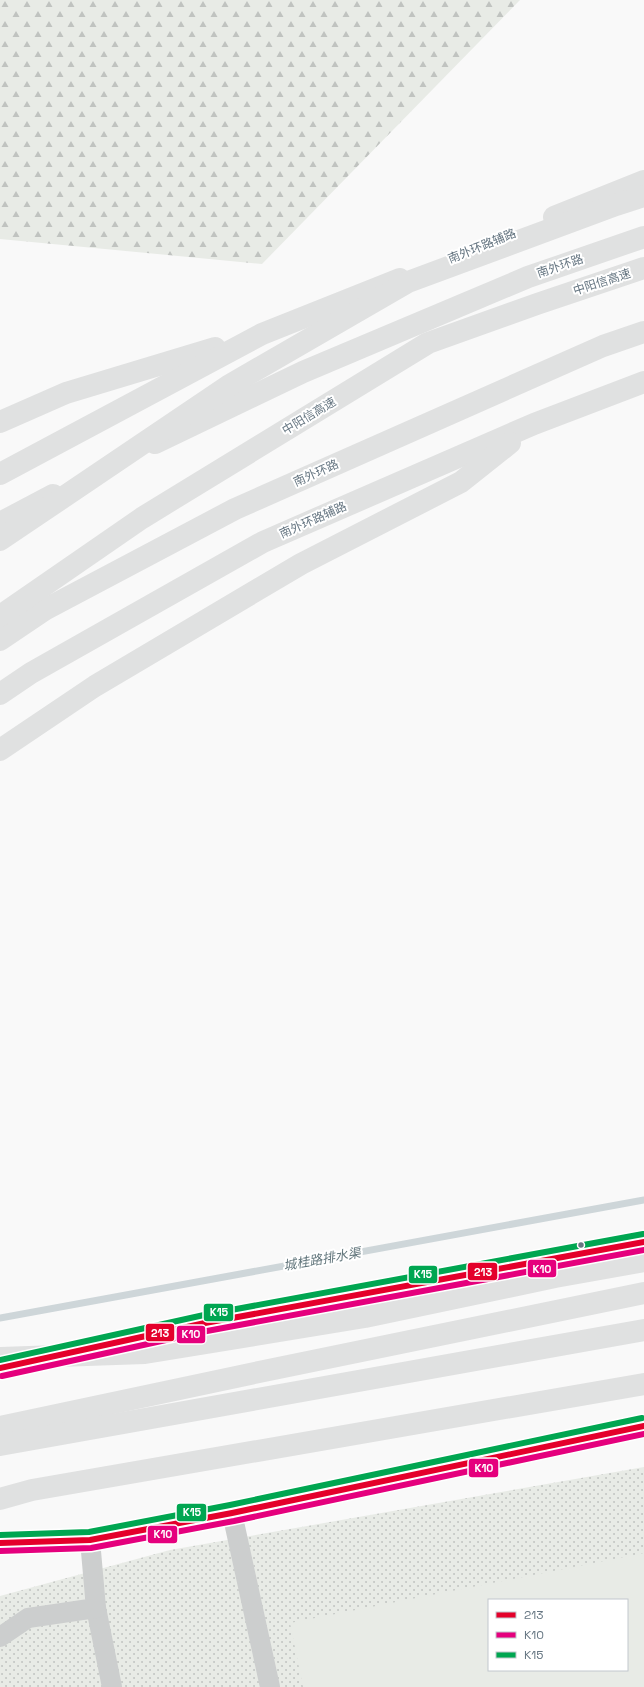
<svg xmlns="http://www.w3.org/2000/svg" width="644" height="1687" viewBox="0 0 644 1687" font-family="'Space Grotesk','Noto Sans SC',sans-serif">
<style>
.green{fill:url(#green-dots);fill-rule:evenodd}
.forest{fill:url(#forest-firs)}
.pitch{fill:#e8ebe6;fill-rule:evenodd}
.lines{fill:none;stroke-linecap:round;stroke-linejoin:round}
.stream{stroke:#ced6d9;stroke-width:7}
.minor{stroke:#cccece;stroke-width:20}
.primary{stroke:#e0e1e1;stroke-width:22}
.trunk{stroke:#e0e1e1;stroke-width:22}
.motorway{stroke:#e0e1e1;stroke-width:22}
.bus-1-casing{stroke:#fff;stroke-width:9}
.bus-2-casing{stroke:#fff;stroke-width:9}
.bus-3-casing{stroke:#fff;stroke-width:9}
.bus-1{stroke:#e4002b;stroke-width:6}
.bus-2{stroke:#e5007d;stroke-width:6}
.bus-3{stroke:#00a651;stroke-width:6}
.bus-dot{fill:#667682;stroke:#fff;stroke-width:1.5}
.labels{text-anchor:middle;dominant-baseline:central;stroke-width:4;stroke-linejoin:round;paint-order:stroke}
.street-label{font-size:12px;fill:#667682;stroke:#fff}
.water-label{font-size:13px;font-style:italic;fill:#61757b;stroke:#fff}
.line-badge{stroke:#fff;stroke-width:1.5}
.badge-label{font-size:11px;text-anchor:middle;font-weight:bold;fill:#fff}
</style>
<defs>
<pattern id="green-dots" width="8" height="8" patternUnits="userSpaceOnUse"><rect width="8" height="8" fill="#e8ebe6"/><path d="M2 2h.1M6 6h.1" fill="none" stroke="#c0c3c0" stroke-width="1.8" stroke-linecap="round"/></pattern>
<pattern id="forest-firs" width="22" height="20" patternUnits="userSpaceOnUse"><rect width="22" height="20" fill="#e8ebe6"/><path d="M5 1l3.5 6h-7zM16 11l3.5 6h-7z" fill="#c0c3c0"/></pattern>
</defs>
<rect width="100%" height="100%" fill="#f9f9f9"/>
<path class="green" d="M 644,1467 L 644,1687 L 0,1687 L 0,1596 L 170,1550 ZM 489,1600 L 627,1600 L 627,1670 L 489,1670 Z"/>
<path class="forest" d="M 0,0 L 520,0 L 262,264 L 0,239 Z"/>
<path class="pitch" d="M 644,1553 L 644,1687 L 303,1687 L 290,1623 ZM 489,1600 L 627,1600 L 627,1670 L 489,1670 Z"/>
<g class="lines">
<path class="stream" d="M 0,1318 L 644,1200"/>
<g class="minor">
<path d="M 232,1513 L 270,1687"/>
<path d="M 96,1608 L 112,1687"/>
<path d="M 0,1637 L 28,1618 L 96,1608 L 90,1540"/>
</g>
<g class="primary">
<path d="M 554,217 L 644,181"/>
<path d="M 0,422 L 66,393 L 215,348"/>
<path d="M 0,474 L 262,334 L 400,279"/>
<path d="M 0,694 L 31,673 L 263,542 L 534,424 L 644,382"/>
<path d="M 0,750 L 95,686 L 301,564 L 461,482 L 510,443"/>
<path d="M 87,1349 L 205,1323 L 644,1242"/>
<path d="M 0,1543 L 90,1540 L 232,1513 L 644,1426"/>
</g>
<g class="trunk">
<path d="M 155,443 L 303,372 L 528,277 L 644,237"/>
<path d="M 0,523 L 53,495"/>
<path d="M 0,640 L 46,609 L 235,509 L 603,346 L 644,332"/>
<path d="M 0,1358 L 145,1353 L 365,1317 L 555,1277 L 644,1261"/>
<path d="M 0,1427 L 259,1372 L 644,1293"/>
<path d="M 0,1445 L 644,1330"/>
<path d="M 0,1499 L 32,1490 L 644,1384"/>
</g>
<g class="motorway">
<path d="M 0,540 L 228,386 L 408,282 L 616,205 L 644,196"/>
<path d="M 0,616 L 142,518 L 428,343 L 537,304 L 644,268"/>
</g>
<defs>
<g id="bus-1">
<path d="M 0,1368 L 205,1323 L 644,1242"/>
<path d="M 0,1543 L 90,1540 L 232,1513 L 644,1426"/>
</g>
<g id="bus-2">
<path d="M 2,1376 L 207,1331 L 644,1250"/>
<path d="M 0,1551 L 91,1548 L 234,1521 L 644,1434"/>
</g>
<g id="bus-3">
<path d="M 0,1360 L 204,1315 L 643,1234"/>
<path d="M 0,1535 L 89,1532 L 230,1505 L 642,1418"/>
</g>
</defs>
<use href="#bus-1" class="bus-1-casing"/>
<use href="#bus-2" class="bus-2-casing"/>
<use href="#bus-3" class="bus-3-casing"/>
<use href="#bus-1" class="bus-1"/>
<use href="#bus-2" class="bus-2"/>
<use href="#bus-3" class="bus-3"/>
</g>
<circle class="bus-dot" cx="581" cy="1245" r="3.5"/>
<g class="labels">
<g class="street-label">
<text transform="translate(482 246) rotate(-22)">南外环路辅路</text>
<text transform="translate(560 266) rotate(-19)">南外环路</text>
<text transform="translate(602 282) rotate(-18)">中阳信高速</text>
<text transform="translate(309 416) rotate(-31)">中阳信高速</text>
<text transform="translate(316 473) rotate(-24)">南外环路</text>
<text transform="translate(313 520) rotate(-24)">南外环路辅路</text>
</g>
<g class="water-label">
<text transform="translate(322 1259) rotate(-10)">城桂路排水渠</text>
</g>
</g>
<g class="line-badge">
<rect x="527" y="1259" width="30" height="19" rx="4" fill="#e5007d"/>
<rect x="467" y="1262" width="31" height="19" rx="4" fill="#e4002b"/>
<rect x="408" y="1265" width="30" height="19" rx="4" fill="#00a651"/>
<rect x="203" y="1303" width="31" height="19" rx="4" fill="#00a651"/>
<rect x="145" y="1323" width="30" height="19" rx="4" fill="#e4002b"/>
<rect x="176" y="1325" width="30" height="19" rx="4" fill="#e5007d"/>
<rect x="468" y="1458" width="31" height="20" rx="4" fill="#e5007d"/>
<rect x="176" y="1503" width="31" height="19" rx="4" fill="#00a651"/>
<rect x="147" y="1525" width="31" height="19" rx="4" fill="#e5007d"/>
</g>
<g class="badge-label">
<text x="542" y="1273">K10</text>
<text x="483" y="1276">213</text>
<text x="423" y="1278">K15</text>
<text x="219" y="1316">K15</text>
<text x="160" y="1337">213</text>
<text x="191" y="1338">K10</text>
<text x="484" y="1472">K10</text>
<text x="192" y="1516">K15</text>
<text x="163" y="1538">K10</text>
</g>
<rect x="488" y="1599" width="140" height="72" fill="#ffffff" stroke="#c2c8cd"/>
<rect x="496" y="1612" width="20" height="6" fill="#e4002b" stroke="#c2c8cd"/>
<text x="524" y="1619" font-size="12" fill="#667682">213</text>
<rect x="496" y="1632" width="20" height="6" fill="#e5007d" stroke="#c2c8cd"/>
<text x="524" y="1639" font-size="12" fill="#667682">K10</text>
<rect x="496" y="1652" width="20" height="6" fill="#00a651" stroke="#c2c8cd"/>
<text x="524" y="1659" font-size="12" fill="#667682">K15</text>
</svg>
